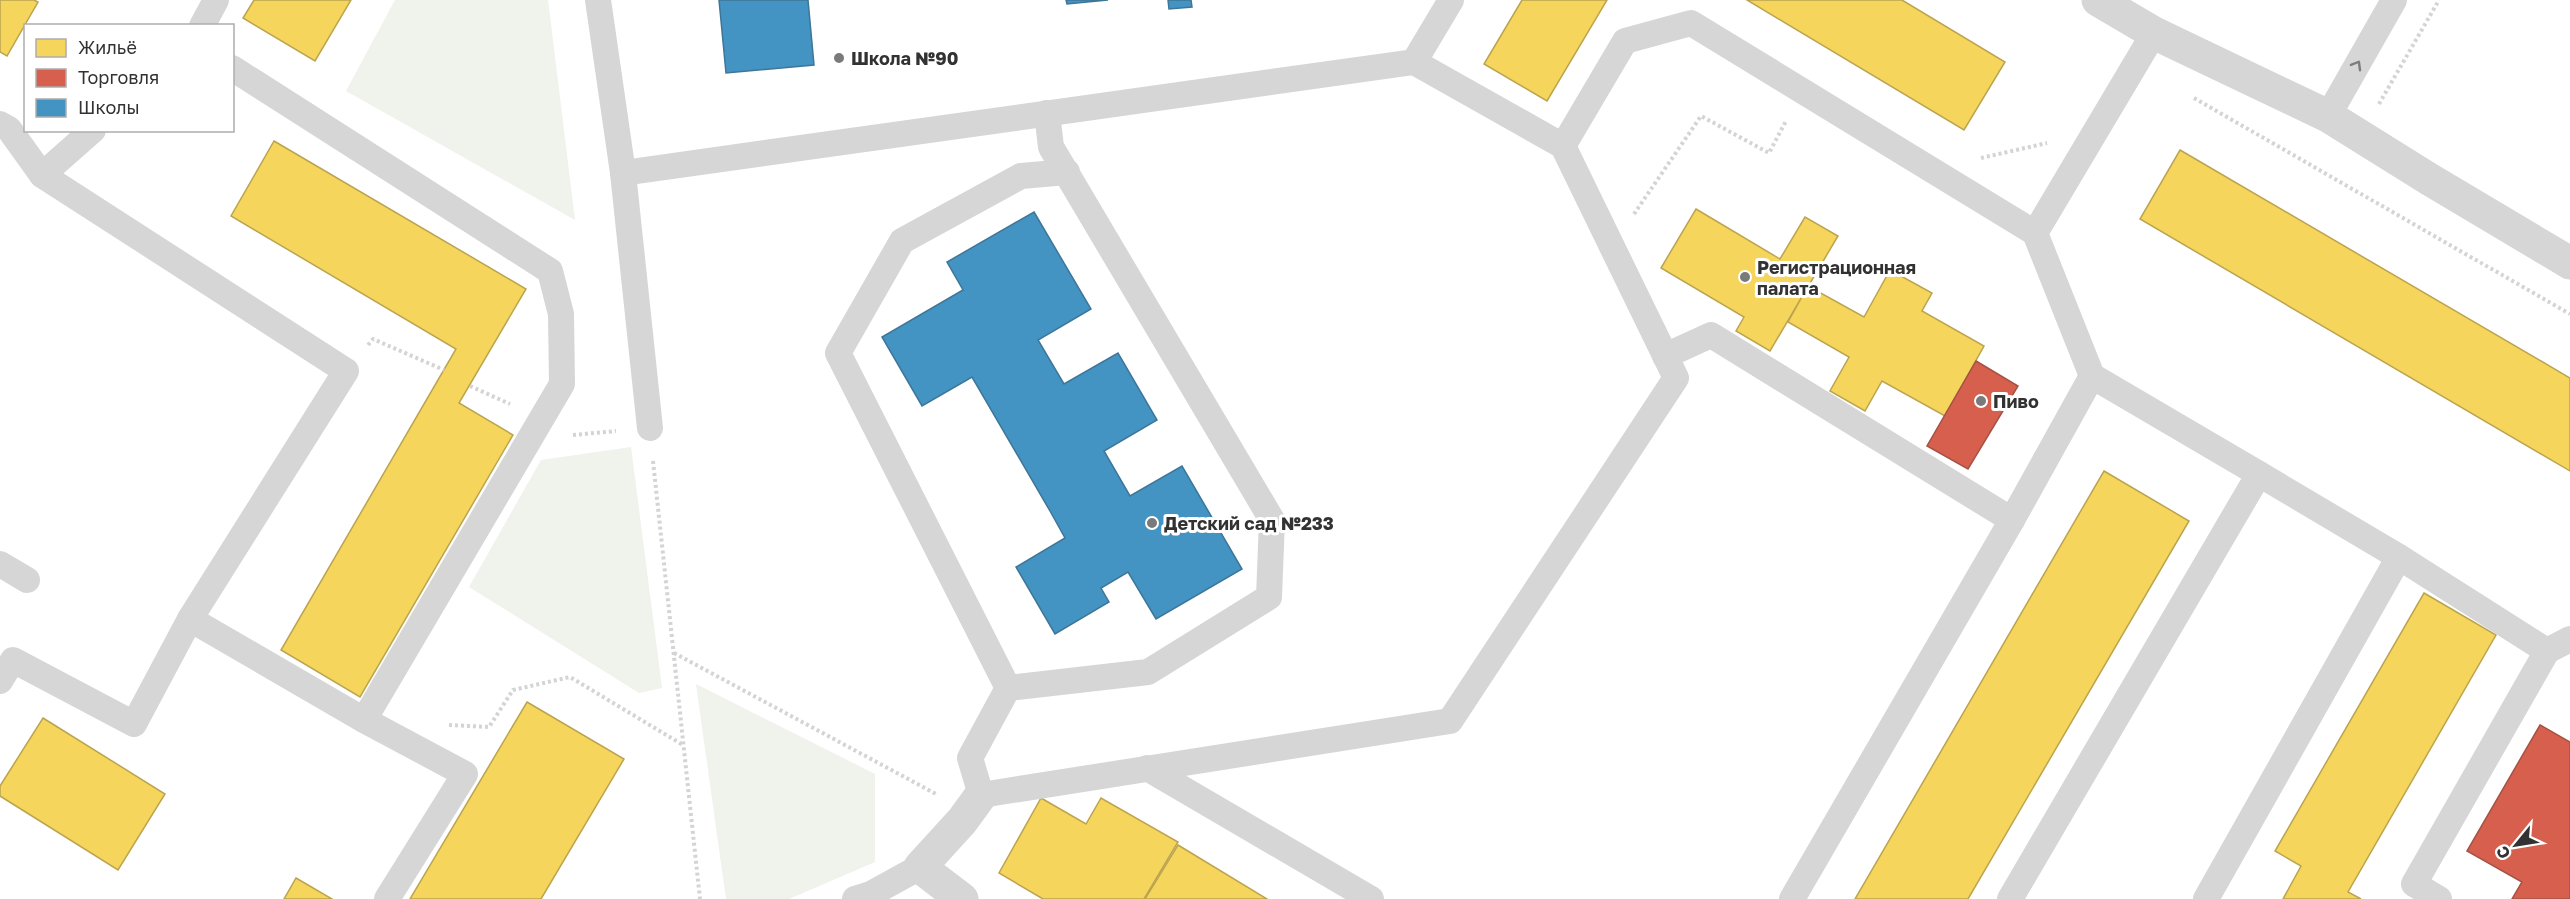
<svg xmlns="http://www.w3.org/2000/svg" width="2570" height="899" viewBox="0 0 2570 899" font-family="'Golos Text',sans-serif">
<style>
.green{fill:#f0f2ec}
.homes{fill:#f6d55c;stroke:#bba44f;stroke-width:1.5}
.shops{fill:#d6604d;stroke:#a55245;stroke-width:1.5}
.schools{fill:#4393c3;stroke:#3e7698;stroke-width:1.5}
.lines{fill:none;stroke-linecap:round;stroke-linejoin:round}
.path{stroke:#d4d4d4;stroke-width:4;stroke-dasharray:3 3;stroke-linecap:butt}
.service{stroke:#d6d6d6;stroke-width:26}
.minor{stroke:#d6d6d6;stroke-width:33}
.oneway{stroke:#7c7c7c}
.poi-dot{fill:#7a7a7a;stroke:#fff;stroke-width:2}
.labels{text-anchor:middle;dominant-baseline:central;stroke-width:6;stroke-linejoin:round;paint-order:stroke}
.poi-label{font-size:18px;font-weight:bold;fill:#323232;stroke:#fff;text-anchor:start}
</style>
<rect width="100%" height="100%" fill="#fff"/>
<g class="green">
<path d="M 395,0 L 548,0 L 575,220 L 346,91 Z"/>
<path d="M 631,447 L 662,688 L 639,693 L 469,587 L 541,460 Z"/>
<path d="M 696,684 L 875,774 L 875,862 L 789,899 L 726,899 Z"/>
</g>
<g class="homes">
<path d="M 0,0 L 34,0 L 38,2 L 7,56 L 0,52 Z"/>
<path d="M 254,0 L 351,0 L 315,61 L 243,18 Z"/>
<path d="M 1522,0 L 1607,0 L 1547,101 L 1484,64 Z"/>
<path d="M 1747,0 L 1902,0 L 2005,62 L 1964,130 Z"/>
<path d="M 274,141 L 526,289 L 459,403 L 513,435 L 360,697 L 281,650 L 456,349 L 231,216 Z"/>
<path d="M 2180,150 L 2570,378 L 2570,471 L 2140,219 Z"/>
<path d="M 1696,209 L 1780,259 L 1805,217 L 1838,236 L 1770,351 L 1736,331 L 1744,317 L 1661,268 Z"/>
<path d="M 1890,270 L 1932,293 L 1922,311 L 1984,346 L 1945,416 L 1882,381 L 1865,411 L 1830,391 L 1849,357 L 1788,322 L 1808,286 L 1864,317 Z"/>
<path d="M 2104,471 L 2189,521 L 1968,899 L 1855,899 Z"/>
<path d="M 2424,593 L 2496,635 L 2348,892 L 2361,899 L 2283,899 L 2301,866 L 2275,851 Z"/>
<path d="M 527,702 L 624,759 L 541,899 L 410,899 Z"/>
<path d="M 43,718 L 165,794 L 118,870 L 0,796 L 0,786 Z"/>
<path d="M 1041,798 L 1086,824 L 1101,798 L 1178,842 L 1144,899 L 1043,899 L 999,873 Z"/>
<path d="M 1178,845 L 1267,899 L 1145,899 Z"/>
<path d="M 296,878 L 332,899 L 284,899 Z"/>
</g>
<g class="shops">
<path d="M 1976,361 L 2018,386 L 1968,469 L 1927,446 Z"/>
<path d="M 2540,725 L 2570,742 L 2570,899 L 2512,899 L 2522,882 L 2467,851 Z"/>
</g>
<g class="schools">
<path d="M 719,0 L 808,0 L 814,65 L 726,73 Z"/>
<path d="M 1066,0 L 1108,0 L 1067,4 Z"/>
<path d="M 1168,0 L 1191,0 L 1192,7 L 1169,9 Z"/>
<path d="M 1034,212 L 1091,309 L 1038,340 L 1064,384 L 1118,353 L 1157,420 L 1104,451 L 1130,496 L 1182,466 L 1242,569 L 1156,619 L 1128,572 L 1101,588 L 1109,602 L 1055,634 L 1016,567 L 1065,538 L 1050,511 L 972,377 L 922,406 L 882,337 L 963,290 L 947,262 Z"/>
</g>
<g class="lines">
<g class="path">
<path d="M 2194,98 L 2570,314"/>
<path d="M 2379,104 L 2439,0"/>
<path d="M 1981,158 L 2047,143"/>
<path d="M 1634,214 L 1701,116 L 1769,153 L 1786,121"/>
<path d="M 368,345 L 373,339 L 444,370"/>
<path d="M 470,386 L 510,404"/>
<path d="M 573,435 L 616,431"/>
<path d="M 653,461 L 700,899"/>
<path d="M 674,653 L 936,794"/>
<path d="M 449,725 L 489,727 L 513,690 L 570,677 L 683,745"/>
</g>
<g class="service">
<path d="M 598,0 L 623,173 L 650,428"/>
<path d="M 202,26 L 216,0"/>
<path d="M 2154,33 L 2035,233 L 2092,376 L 2259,474"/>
<path d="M 1047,113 L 1051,147 L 1272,520 L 1269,597 L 1148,672 L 1008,688 L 970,758 L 981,795 L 1450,721 L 1676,378 L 1563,146 L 1414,62"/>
<path d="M 2328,116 L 2394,0"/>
<path d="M 0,124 L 9,129 L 42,175"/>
<path d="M 1563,146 L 1625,41 L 1691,23 L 2035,233"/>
<path d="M 623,173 L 1414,62 L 1451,0"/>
<path d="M 1665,356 L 1711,335 L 2012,520 L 2092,376"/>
<path d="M 0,564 L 27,580"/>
<path d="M 190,619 L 364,720 L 562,384 L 561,314 L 550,271 L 232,68"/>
<path d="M 2547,651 L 2570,639"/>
<path d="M 0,681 L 13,660 L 134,724 L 190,619 L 346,371 L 42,175 L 93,130"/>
<path d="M 1008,688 L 838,353 L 902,241 L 1021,176 L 1067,172"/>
<path d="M 364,720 L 465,774 L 387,899"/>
<path d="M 1147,768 L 1371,899"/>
<path d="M 855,899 L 871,894 L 920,867"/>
<path d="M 1792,899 L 2012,520"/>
<path d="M 2010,899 L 2259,474 L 2399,557 L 2547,651 L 2414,884 L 2439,899"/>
<path d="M 2206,899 L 2399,557"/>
</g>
<g class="minor">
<path d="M 2098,0 L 2154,33 L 2328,116 L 2429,179 L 2570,263"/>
<path d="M 962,899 L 920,867 L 962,821 L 981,795"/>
</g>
</g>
<defs><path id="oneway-chevron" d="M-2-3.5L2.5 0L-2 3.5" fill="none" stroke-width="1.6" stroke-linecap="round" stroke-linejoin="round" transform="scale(1.5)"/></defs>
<use class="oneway" href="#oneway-chevron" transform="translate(2357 65) rotate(-60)"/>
<g class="poi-dot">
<circle cx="839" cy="58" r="6"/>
<circle cx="1745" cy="277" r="6"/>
<circle cx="1981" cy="401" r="6"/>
<circle cx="1152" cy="523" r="6"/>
</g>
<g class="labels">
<g class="poi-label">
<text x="851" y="58">Школа №90</text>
<text x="1757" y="267">Регистрационная<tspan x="1757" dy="21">палата</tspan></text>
<text x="1993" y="401">Пиво</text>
<text x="1164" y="523">Детский сад №233</text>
</g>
</g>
<rect x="24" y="24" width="210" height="108" fill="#ffffff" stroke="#adadad" stroke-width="1.5"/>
<rect x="36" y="39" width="30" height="18" fill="#f6d55c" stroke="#adadad" stroke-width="1.5"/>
<text x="78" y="54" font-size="18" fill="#323232">Жильё</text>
<rect x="36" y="69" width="30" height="18" fill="#d6604d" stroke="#adadad" stroke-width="1.5"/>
<text x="78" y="84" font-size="18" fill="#323232">Торговля</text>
<rect x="36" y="99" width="30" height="18" fill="#4393c3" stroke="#adadad" stroke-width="1.5"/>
<text x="78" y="114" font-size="18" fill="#323232">Школы</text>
<g transform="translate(2516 845) rotate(240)" stroke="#ffffff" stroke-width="4.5" paint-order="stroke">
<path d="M0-4.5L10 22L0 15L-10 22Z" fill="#323232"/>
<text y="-9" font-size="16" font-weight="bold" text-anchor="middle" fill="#323232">С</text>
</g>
</svg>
